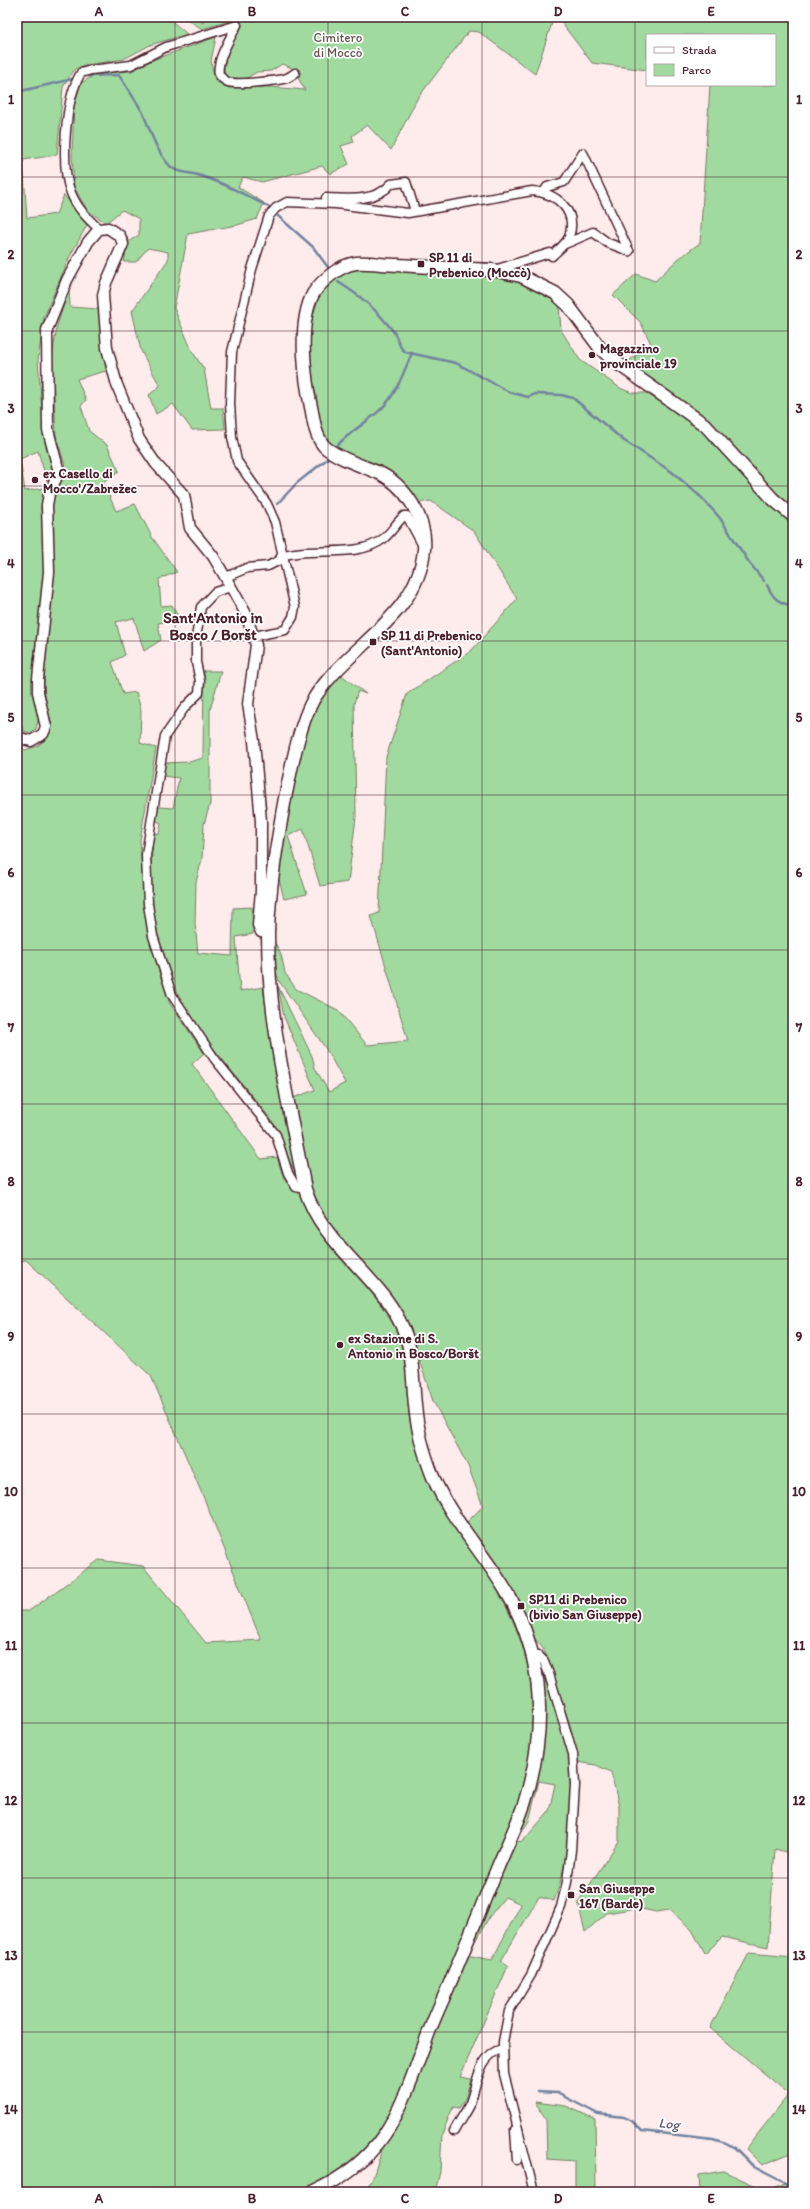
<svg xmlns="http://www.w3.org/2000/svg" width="810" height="2209" viewBox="0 0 810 2209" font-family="Itim,sans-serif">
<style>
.green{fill:#a1da9f;stroke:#767c65}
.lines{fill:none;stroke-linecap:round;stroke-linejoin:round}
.stream{stroke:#72839f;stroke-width:2.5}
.minor-casing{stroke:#4a1f2b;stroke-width:11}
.tertiary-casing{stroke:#4a1f2b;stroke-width:13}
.secondary-casing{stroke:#4a1f2b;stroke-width:15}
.minor{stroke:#fff;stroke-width:8}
.tertiary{stroke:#fff;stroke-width:10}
.secondary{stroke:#fff;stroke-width:12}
.grid{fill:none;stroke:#4a1f2b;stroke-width:1;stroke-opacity:0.55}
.poi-dot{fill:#4a1f2b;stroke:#fff;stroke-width:1.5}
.labels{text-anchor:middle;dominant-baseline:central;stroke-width:3.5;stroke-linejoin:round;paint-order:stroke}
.park-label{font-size:13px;fill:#64574e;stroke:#fff}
.poi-label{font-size:13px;font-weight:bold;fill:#4a1f2b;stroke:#fff;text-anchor:start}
.water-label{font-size:14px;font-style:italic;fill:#61596f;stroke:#fff}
.quarter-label{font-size:15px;font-weight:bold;fill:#4a1f2b;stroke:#fff}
.neatline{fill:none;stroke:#4a1f2b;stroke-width:1.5}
.grid-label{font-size:13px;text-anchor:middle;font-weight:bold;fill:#4a1f2b}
</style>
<rect width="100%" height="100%" fill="#feecec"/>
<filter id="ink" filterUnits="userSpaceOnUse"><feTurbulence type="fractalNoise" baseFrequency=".025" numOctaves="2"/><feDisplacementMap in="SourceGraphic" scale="8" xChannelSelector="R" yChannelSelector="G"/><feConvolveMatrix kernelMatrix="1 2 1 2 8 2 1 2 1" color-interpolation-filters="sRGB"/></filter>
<g filter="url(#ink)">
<g class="green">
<path d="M 17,17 L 167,17 L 187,34 L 150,45 L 124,59 L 87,65 L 75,69 L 63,87 L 57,155 L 23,160 L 27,218 L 56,214 L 64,195 L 87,225 L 69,258 L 44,317 L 38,360 L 44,436 L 53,468 L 47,481 L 38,451 L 20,459 L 25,491 L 45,488 L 41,508 L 46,554 L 33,667 L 34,698 L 39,716 L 36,729 L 30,733 L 24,731 L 19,720 L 17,668 Z"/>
<path d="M 184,17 L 193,17 L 203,23 L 205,17 L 554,17 L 535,74 L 479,32 L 469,31 L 417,99 L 391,150 L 367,125 L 352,136 L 354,142 L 341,146 L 349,164 L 330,174 L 322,166 L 262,182 L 243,177 L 238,187 L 264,203 L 257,219 L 237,225 L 188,234 L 174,308 L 192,351 L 204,369 L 211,408 L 223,408 L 225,429 L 192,430 L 173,404 L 156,414 L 149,395 L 160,386 L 141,351 L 132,311 L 168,260 L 168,252 L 148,248 L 136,262 L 124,262 L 128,242 L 139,235 L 139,219 L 122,210 L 106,223 L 87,210 L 74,187 L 72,155 L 74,106 L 81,83 L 98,73 L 132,71 L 150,61 L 216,37 L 211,61 L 215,81 L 229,88 L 271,87 L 305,90 L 292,68 L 282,64 L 271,71 L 257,72 L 245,79 L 231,78 L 224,75 C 222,53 241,38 240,18 L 202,29 Z"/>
<path d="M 557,17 L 793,17 L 793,511 L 625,364 L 651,344 L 641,323 L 613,295 L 636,274 L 655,281 L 678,259 L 700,243 L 710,85 L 775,85 L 775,35 L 647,35 L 647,70 L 592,63 Z"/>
<path d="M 354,268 L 487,275 C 521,280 531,285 559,305 L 561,330 L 580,360 L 620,388 L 632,393 L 646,393 L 696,425 L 710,437 L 765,498 L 793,523 L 793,1854 L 775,1849 L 768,1947 L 722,1937 L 705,1954 L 692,1930 L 670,1910 L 656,1912 L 637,1908 L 607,1913 L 585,1932 L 578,1902 L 619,1841 L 619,1807 L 611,1772 L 596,1765 L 578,1762 L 572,1732 L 550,1665 L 544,1650 L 531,1634 L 466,1523 L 483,1506 L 468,1466 L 433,1401 L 416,1351 L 313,1203 L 293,1098 L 315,1090 L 284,1017 L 278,986 L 312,1056 L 315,1068 L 329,1092 L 345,1083 L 326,1049 L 279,981 L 274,966 L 274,941 L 281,954 L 285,973 L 296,989 L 338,1010 L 367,1045 L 408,1041 L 371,916 L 379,913 L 386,757 L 407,694 L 471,651 L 517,599 L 474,531 L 431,501 L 417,503 C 409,493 401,481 391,473 C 373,458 343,457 326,440 C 319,433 318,420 316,411 C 308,376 303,338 314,303 C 320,286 338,275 354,268 Z"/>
<path d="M 69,288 L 70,307 L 98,309 L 106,371 L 77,379 L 86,400 L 81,406 L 89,431 L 107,445 L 119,471 L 103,482 L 116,511 L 135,504 L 152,537 L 177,572 L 159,579 L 161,606 L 172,605 L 180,620 L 158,623 L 161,640 L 144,651 L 134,618 L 116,622 L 125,655 L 112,662 L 123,694 L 136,692 L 141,710 L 140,743 L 156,748 L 140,840 L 144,907 L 156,962 L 170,1004 L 204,1053 L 192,1064 L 261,1159 L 277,1157 C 282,1172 284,1188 301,1192 C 314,1245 366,1276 392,1322 C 411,1357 404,1384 410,1421 C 413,1439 419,1457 426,1474 C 438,1508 463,1536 482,1566 C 540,1652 546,1724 512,1821 C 484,1886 456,1951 429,2017 C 410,2060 403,2109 369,2145 C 350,2166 324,2181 298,2192 L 17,2192 L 17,1611 L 29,1611 L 99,1560 L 143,1566 L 206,1643 L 261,1640 L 203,1496 L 151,1376 L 26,1260 L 17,1261 L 17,745 L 25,750 L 38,746 L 47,738 L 52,725 L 44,698 L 44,671 L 53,557 L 52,517 L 53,495 L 62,479 L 65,465 L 56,436 L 52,358 L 57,326 Z"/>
<path d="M 204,671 L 221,671 L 210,710 L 210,804 L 204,824 L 202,859 L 196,882 L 195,924 L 198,953 L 232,956 L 233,908 L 252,907 L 253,934 L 236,937 L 240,991 L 263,987 L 277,1080 L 297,1174 C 284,1157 282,1135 269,1117 C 239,1078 204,1042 179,998 C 174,989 171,977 168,967 C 151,921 148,882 154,833 L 159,834 L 161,823 L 155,820 L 159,807 L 173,808 L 179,778 L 162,776 L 163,763 L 189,762 L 203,758 Z"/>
<path d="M 340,674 L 366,694 L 358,691 L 354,703 L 356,817 L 348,882 L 320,886 L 303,829 L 288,836 L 307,894 L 284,899 L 277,871 L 280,847 L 307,727 C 315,706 326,691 340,674 Z"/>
<path d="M 539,1667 C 553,1696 565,1730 570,1762 C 571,1773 570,1785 570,1796 C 569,1831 567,1868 554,1901 L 539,1897 L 501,1961 L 508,1966 L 460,2077 L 471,2079 L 465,2099 L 459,2108 L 453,2107 L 442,2134 L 440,2172 L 435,2192 L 365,2192 L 373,2177 L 383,2147 L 399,2122 L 410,2099 L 466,1955 L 492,1960 L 521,1904 L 505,1897 L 489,1917 L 478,1938 L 471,1943 L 513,1842 L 523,1841 L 549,1811 L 555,1784 L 539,1781 L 529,1821 L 522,1831 L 517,1832 C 531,1791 546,1751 545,1706 C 544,1693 541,1680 539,1667 Z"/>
<path d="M 749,1953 L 793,1957 L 793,2152 L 762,2165 L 746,2149 L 789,2094 L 710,2028 Z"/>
<path d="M 535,2102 L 566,2106 L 595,2119 L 596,2192 L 560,2192 L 560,2190 L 575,2189 L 575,2161 L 547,2159 L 546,2119 Z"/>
<path d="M 723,2171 L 767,2191 L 793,2181 L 793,2192 L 700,2192 L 699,2175 Z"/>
</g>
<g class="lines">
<g class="stream">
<path d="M 86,76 L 119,75 C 126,87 136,100 143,113 C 151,132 156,152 171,167 C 178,173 186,172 194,174 C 221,181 245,195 269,207"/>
<path d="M 17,92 L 77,78"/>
<path d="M 278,216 L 313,247 L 330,270"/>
<path d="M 338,282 C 362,297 376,309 393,331 C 398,337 398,347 405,352 L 456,363 L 509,392 L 528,397 L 535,394 L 561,395 L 573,398 L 623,440 L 672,472 L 702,498 L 720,518 L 748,561 L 764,581"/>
<path d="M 336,447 C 350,430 371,421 385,405 C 398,390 404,371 412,353"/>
<path d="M 277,504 L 297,483 L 331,456"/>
<path d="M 767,585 C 773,598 778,603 793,606"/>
<path d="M 537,2092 L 557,2093 L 598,2114 L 624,2117 L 632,2121 L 642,2131 L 713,2139 L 726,2143 L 735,2148 L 754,2167 L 785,2183 L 793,2190"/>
</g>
<defs>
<g id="minor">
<path d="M 544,192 L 547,187 L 564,182 L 583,153 L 629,251"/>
<path d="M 326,198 C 348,199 376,202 391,184 L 406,182 L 415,211"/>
<path d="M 99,229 C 87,218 77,208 71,193 C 60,166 65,98 81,73 L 91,70 L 131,65 L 166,47 L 237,25 C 231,37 216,60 219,74 C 220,77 225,81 228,82 C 237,85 278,81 287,78 C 290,77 292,75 295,73"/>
<path d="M 565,244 L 593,232 L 608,243 L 629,251"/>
<path d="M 281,556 C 312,546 357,559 383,539 C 391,533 396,523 404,516 L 407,516 L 422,544"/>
<path d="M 226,577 L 247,568 L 268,566 L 282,559"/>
<path d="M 231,587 L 215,592 L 201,607 L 196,638 L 196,662 L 200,681 L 199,693 L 185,707 L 165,736 L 146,855 L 148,904 L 153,936 L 172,995 L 214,1058 L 276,1135 L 288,1173 L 296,1187 L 305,1189"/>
<path d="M 254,636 L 285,630 L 293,617 L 295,607 L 275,522 L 267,504 L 237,461 L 232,437 L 230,403 L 232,352 L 252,269 L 269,216 L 276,208 L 287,202 L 336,204 L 408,213 L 532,191 C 556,193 578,210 569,237 C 566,244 558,250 552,256 L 550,253 L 494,270"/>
<path d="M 532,1653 L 538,1655 L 544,1661 L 549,1674 L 573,1754 L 575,1785 L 571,1850 L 567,1882 L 561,1907 L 531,1975 L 509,2011 L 503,2042 L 504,2074 L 534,2192"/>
<path d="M 454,2131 C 459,2121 466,2112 470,2103 C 477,2084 479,2054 502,2049"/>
<path d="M 517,2160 L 515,2130 L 518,2129"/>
</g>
<path id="tertiary" d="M 17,737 L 31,741 L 43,734 L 46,727 L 38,692 L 38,679 L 49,572 L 47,505 L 49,494 L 59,472 L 48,430 L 47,330 L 67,280 L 88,242 L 99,229 L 108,228 L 120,236 L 123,244 L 106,283 L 103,295 L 107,348 L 117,385 L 139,439 L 156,464 L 184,495 L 190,528 L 213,556 L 231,587 L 246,614 L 256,645 L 248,704 L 254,741 L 261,821 L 261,891 L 258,925 L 261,932 L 268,933"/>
<path id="secondary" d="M 313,2192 C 386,2158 399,2113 425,2043 C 431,2025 439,2008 447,1990 C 464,1950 480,1910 497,1869 C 506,1847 518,1824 525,1801 C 545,1736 545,1669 515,1607 C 492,1561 453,1524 433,1477 C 424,1454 417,1430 415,1405 C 412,1376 414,1349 400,1322 C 375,1272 322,1244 305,1189 C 289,1105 268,1020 268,934 C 269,888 277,843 285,798 C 291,770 299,725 313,700 C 345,647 419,617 424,549 C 427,519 405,484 377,472 C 362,466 335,457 324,446 C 316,437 314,423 312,412 C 305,380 297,325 313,294 C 321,281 340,265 356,263 C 369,262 384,265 398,265 C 430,267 461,269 493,270 L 521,276 L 555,293 L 568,305 L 600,348 L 613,360 L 705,425 L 773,499 L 793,516"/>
</defs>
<use href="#minor" class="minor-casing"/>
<use href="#tertiary" class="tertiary-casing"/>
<use href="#secondary" class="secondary-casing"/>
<use href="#minor" class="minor"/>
<use href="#tertiary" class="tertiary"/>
<use href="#secondary" class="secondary"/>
</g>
</g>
<path class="grid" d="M 175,17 L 175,2192M 328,17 L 328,2192M 482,17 L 482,2192M 635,17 L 635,2192M 17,177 L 793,177M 17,331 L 793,331M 17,486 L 793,486M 17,641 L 793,641M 17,795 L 793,795M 17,950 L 793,950M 17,1104 L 793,1104M 17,1259 L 793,1259M 17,1414 L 793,1414M 17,1568 L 793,1568M 17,1723 L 793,1723M 17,1878 L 793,1878M 17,2032 L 793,2032"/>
<g class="poi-dot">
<rect x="417" y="260" width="8" height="8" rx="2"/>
<circle cx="592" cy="355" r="4"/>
<circle cx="35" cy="480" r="4"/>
<rect x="369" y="638" width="8" height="8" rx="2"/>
<circle cx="340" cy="1345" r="4"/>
<rect x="517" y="1602" width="8" height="8" rx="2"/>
<rect x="567" y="1891" width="8" height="8" rx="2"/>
</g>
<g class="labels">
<g class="park-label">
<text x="338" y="37">Cimitero<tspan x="338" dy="15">di Moccò</tspan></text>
</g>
<g class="poi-label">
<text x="429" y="257">SP 11 di<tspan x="429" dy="15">Prebenico (Moccò)</tspan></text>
<text x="600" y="348">Magazzino<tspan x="600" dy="15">provinciale 19</tspan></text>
<text x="43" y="473">ex Casello di<tspan x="43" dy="15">Mocco'/Zabrežec</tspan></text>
<text x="381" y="635">SP 11 di Prebenico<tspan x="381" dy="15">(Sant'Antonio)</tspan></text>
<text x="348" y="1338">ex Stazione di S.<tspan x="348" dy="15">Antonio in Bosco/Boršt</tspan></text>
<text x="529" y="1599">SP11 di Prebenico<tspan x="529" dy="15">(bivio San Giuseppe)</tspan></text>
<text x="579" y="1888">San Giuseppe<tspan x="579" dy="15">167 (Barde)</tspan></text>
</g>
<g class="water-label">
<text transform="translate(669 2124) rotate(6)">Log</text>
</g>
<g class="quarter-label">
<text x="213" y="618">Sant'Antonio in<tspan x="213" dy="17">Bosco / Boršt</tspan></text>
</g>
</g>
<rect width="810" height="2209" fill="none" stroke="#fff" stroke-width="44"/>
<rect x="646" y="34" width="130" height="52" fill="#ffffff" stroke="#b7a5aa"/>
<rect x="654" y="47" width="20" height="6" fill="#ffffff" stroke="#b7a5aa"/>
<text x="682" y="54" font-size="12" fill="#4a1f2b">Strada</text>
<rect x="654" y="64" width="20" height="12" fill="#a1da9f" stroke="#b7a5aa"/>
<text x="682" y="74" font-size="12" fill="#4a1f2b">Parco</text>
<rect x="22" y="22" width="766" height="2165" class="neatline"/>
<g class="grid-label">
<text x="99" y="16">A</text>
<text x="252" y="16">B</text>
<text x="405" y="16">C</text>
<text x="558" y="16">D</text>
<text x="711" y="16">E</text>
<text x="11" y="104">1</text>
<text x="799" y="104">1</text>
<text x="11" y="259">2</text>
<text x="799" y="259">2</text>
<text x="11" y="413">3</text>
<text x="799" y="413">3</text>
<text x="11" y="568">4</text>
<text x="799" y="568">4</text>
<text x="11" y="722">5</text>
<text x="799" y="722">5</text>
<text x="11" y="877">6</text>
<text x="799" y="877">6</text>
<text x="11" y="1032">7</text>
<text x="799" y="1032">7</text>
<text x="11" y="1186">8</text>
<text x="799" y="1186">8</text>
<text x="11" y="1341">9</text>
<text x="799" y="1341">9</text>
<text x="11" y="1496">10</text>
<text x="799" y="1496">10</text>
<text x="11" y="1650">11</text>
<text x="799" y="1650">11</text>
<text x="11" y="1805">12</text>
<text x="799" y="1805">12</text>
<text x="11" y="1960">13</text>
<text x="799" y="1960">13</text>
<text x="11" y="2114">14</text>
<text x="799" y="2114">14</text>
<text x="99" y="2203">A</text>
<text x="252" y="2203">B</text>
<text x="405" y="2203">C</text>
<text x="558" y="2203">D</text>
<text x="711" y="2203">E</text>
</g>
</svg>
